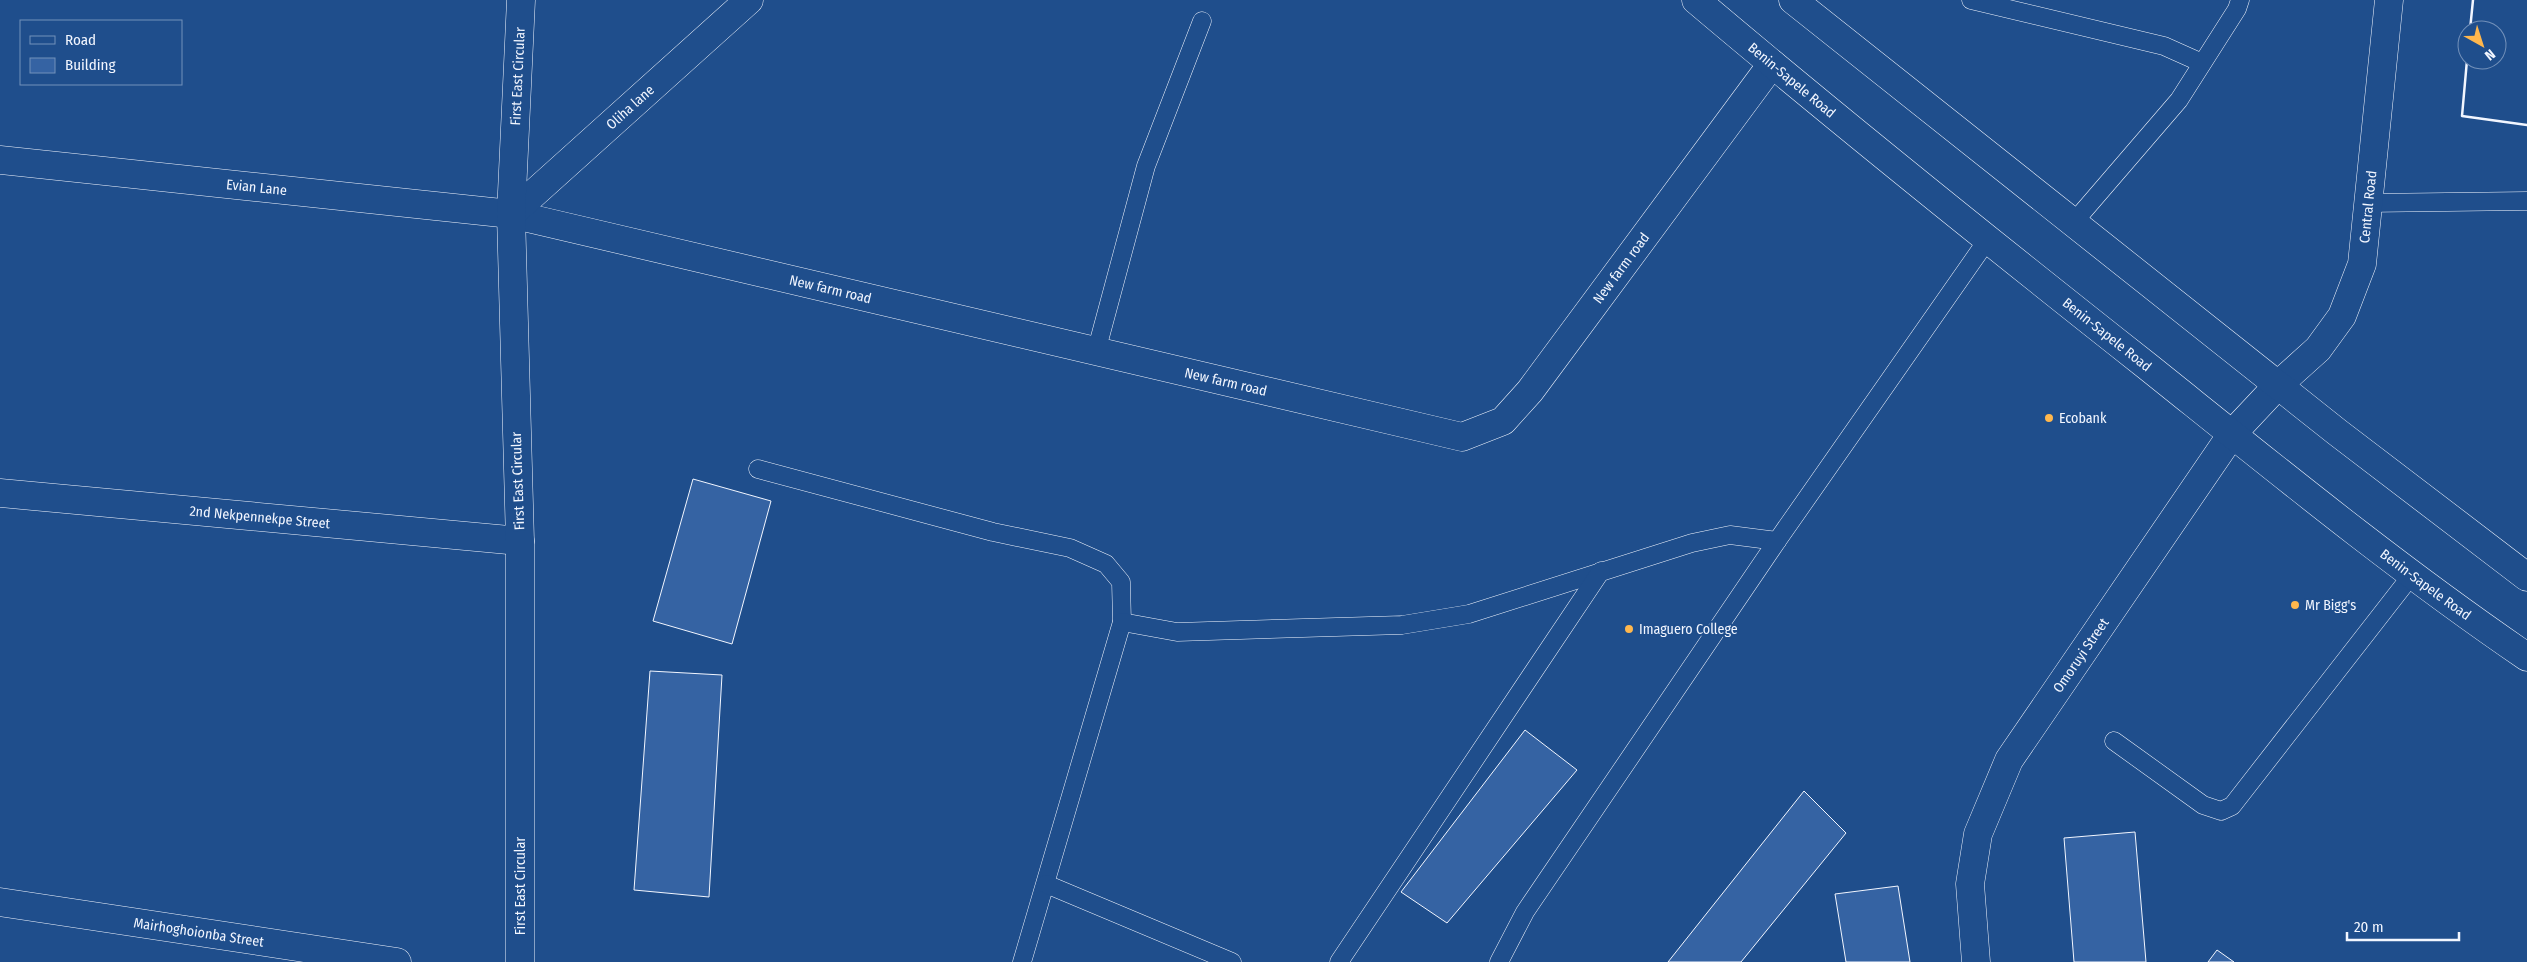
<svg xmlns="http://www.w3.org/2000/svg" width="2527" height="962" viewBox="0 0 2527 962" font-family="'Fira Sans Condensed',sans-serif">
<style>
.building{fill:#3563a3;stroke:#f2f6ff}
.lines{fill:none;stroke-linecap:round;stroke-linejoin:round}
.service-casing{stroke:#f2f6ff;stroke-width:19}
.minor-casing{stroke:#f2f6ff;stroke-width:29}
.tertiary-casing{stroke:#f2f6ff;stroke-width:29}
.trunk-casing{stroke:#f2f6ff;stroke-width:29}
.service{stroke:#1f4e8c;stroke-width:18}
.minor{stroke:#1f4e8c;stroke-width:28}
.tertiary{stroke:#1f4e8c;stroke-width:28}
.trunk{stroke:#1f4e8c;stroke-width:28}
.wall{stroke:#f2f6ff;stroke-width:2.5}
.poi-dot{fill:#ffb74d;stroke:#1f4e8c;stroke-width:2}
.labels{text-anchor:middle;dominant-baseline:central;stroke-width:4;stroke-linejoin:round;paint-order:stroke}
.street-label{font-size:14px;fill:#f2f6ff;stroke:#1f4e8c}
.poi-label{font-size:14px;fill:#f2f6ff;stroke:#1f4e8c;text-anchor:start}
</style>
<rect width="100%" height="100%" fill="#1f4e8c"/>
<g class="building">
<path d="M 693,479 L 771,501 L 732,644 L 653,621 Z"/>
<path d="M 650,671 L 722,675 L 709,897 L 634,890 Z"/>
<path d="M 1525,730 L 1577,770 L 1447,923 L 1401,892 Z"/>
<path d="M 1804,791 L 1846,833 L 1741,962 L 1668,962 Z"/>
<path d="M 2135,832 L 2146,962 L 2074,962 L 2064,838 Z"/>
<path d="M 1898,886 L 1910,962 L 1846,962 L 1835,894 Z"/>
<path d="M 2217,950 L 2234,962 L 2208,962 Z"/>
</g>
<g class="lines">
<defs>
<g id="service">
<path d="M 1971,0 L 2164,46 L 2202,63"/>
<path d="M 2367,203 L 2527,201"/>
<path d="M 2074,222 L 2179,100 L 2237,9 L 2240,0"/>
<path d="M 1096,352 L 1146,166 L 1202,21"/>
<path d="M 758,469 L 993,532 L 1070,548 L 1106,564 L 1121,582 L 1122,622 L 1022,962"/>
<path d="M 1122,622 L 1177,632 L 1402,625 L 1469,614 L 1692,543 L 1730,535 L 1777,541"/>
<path d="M 2114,741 L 2203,805 L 2221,811 L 2232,806 L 2411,576"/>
<path d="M 1046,884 L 1232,962"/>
<path d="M 1339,962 L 1601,571"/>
<path d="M 1499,962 L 1525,912 L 1777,541 L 1988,239"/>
</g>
<g id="minor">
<path id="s1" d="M 0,160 L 511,214 L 1462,437 L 1503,421 L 1530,391 L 1772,64"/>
<path id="s2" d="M 511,214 L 749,0"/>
<path id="s3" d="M 0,493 L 520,541"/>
<path id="s4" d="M 0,902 L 397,962"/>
<path id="s5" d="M 1976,962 L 1970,884 L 1978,834 L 2009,760 L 2232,434 L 2278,385 L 2318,349 L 2342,316 L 2362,264 L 2389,0"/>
</g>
<g id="tertiary">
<path id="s6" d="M 520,962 L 520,541 L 511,214 L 521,0"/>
</g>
<g id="trunk">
<path id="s7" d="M 1696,0 C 1844,125 1995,246 2147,366 C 2272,466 2395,567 2527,657"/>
<path d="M 1793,0 L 2337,432 L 2527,577"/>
</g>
</defs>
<use href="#service" class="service-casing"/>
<use href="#minor" class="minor-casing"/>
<use href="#tertiary" class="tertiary-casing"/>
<use href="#trunk" class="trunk-casing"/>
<use href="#service" class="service"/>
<use href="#minor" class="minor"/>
<use href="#tertiary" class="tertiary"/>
<use href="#trunk" class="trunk"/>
<g class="wall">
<path d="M 2470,30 L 2473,0"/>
<path d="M 2467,60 L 2462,116 L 2527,125"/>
</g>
</g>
<g class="poi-dot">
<circle cx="2049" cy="418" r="5"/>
<circle cx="2295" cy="605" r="5"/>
<circle cx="1629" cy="629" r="5"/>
</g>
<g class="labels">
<g class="street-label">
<text stroke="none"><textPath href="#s6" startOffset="886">First East Circular</textPath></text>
<text stroke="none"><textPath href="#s7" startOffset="125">Benin-Sapele Road</textPath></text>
<text stroke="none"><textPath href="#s2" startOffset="160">Oliha lane</textPath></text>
<text stroke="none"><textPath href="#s1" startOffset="258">Evian Lane</textPath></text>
<text stroke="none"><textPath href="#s5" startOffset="879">Central Road</textPath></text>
<text stroke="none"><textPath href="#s1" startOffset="1728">New farm road</textPath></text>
<text stroke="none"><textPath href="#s1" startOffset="842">New farm road</textPath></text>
<text stroke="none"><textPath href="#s7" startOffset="530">Benin-Sapele Road</textPath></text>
<text stroke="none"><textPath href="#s1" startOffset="1248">New farm road</textPath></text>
<text transform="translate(518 481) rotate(-92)">First East Circular</text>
<text stroke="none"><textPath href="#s3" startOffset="261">2nd Nekpennekpe Street</textPath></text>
<text stroke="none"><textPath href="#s7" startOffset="935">Benin-Sapele Road</textPath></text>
<text stroke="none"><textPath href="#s5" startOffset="336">Omoruyi Street</textPath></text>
<text transform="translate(520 886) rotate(-90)">First East Circular</text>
<text stroke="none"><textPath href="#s4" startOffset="201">Mairhoghoionba Street</textPath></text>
</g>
<g class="poi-label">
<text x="2059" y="418">Ecobank</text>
<text x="2305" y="605">Mr Bigg's</text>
<text x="1639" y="629">Imaguero College</text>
</g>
</g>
<rect x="20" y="20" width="162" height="65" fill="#1f4e8c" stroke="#7391ba"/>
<rect x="30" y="36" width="25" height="8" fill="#1f4e8c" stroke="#7391ba"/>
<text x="65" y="45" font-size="15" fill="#f2f6ff">Road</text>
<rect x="30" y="58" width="25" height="15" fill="#3563a3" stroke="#7391ba"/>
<text x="65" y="70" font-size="15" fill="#f2f6ff">Building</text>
<g transform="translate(2482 45) rotate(141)"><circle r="24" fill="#1f4e8c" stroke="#7391ba"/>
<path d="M0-4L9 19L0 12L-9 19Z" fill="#ffb74d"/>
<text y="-8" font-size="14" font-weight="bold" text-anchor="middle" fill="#f2f6ff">N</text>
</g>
<path d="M2347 932v8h112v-8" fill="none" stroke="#f2f6ff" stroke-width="2.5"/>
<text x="2354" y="932" font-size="15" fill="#f2f6ff" stroke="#1f4e8c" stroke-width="4" paint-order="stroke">20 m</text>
</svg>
